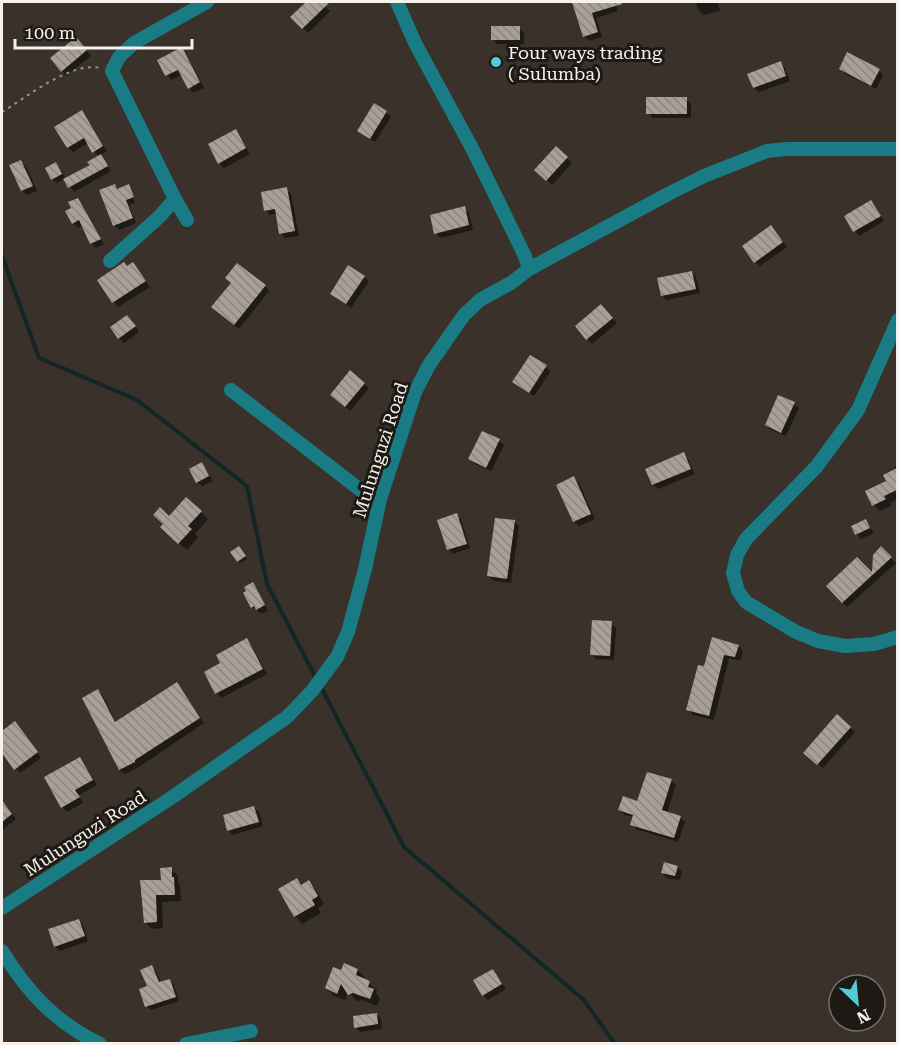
<svg xmlns="http://www.w3.org/2000/svg" width="899" height="1045" viewBox="0 0 899 1045" font-family="'Roboto Serif',serif">
<style>
.shadow{fill:#0007}
.lines{fill:none;stroke-linecap:round;stroke-linejoin:round}
.stream{stroke:#122627;stroke-width:4}
.building{fill:url(#building-back-hatch)}
.path{stroke:#99928c;stroke-width:2;stroke-dasharray:3 4.5;stroke-linecap:butt}
.minor{stroke:#197c84;stroke-width:14}
.poi-dot{fill:#52ccd6;stroke:#1d1a16;stroke-width:2}
.labels{text-anchor:middle;dominant-baseline:central;stroke-width:6;stroke-linejoin:round;paint-order:stroke}
.poi-label{font-size:18px;fill:#f6f1ec;stroke:#1d1a16;text-anchor:start}
.street-label{font-size:18px;fill:#f6f1ec;stroke:#1d1a16}
</style>
<defs>
<pattern id="building-back-hatch" width="6" height="6" patternUnits="userSpaceOnUse" patternTransform="scale(1.5)"><rect width="6" height="6" fill="#a99f97"/><path d="M-1 5l2 2M0 0l6 6M5-1l2 2" fill="none" stroke="#8c857f"/></pattern>
</defs>
<rect width="100%" height="100%" fill="#39312a"/>
<g class="shadow">
<path d="M 308,2 L 321,2 L 330,11 L 308,33 L 292,17 Z"/>
<path d="M 574,2 L 615,2 L 618,11 L 596,18 L 602,37 L 589,41 L 584,36 Z"/>
<path d="M 696,2 L 718,2 L 720,11 L 703,15 L 698,10 Z"/>
<path d="M 519,28 L 524,33 L 524,44 L 497,44 L 493,39 Z"/>
<path d="M 81,43 L 91,56 L 66,76 L 62,71 Z"/>
<path d="M 181,49 L 186,54 L 204,88 L 193,93 L 182,75 L 171,80 L 159,61 Z"/>
<path d="M 781,63 L 785,68 L 790,81 L 759,92 L 754,88 Z"/>
<path d="M 841,69 L 879,70 L 883,75 L 876,89 L 845,74 Z"/>
<path d="M 686,99 L 691,104 L 691,118 L 653,118 L 648,113 Z"/>
<path d="M 82,112 L 107,151 L 100,155 L 111,171 L 74,192 L 65,179 L 57,183 L 52,179 L 56,164 L 66,179 L 92,166 L 99,157 L 88,143 L 73,152 L 68,147 Z"/>
<path d="M 386,112 L 391,117 L 375,142 L 359,131 Z"/>
<path d="M 236,131 L 250,154 L 224,168 L 219,163 Z"/>
<path d="M 556,148 L 572,163 L 552,185 L 536,170 Z"/>
<path d="M 21,162 L 26,166 L 37,191 L 27,195 L 22,190 Z"/>
<path d="M 115,185 L 119,190 L 129,186 L 132,190 L 130,190 L 135,203 L 129,205 L 136,223 L 119,230 L 114,225 Z"/>
<path d="M 286,189 L 291,194 L 299,236 L 285,238 L 280,233 L 277,213 L 270,215 L 265,210 Z"/>
<path d="M 77,200 L 82,205 L 104,244 L 96,248 L 91,243 L 83,225 L 78,228 L 73,223 L 73,209 Z"/>
<path d="M 871,202 L 884,221 L 859,236 L 846,216 Z"/>
<path d="M 464,208 L 469,213 L 473,230 L 440,238 L 436,233 Z"/>
<path d="M 771,227 L 787,247 L 760,266 L 755,262 Z"/>
<path d="M 133,264 L 150,287 L 118,307 L 99,281 Z"/>
<path d="M 692,272 L 696,277 L 700,293 L 667,300 L 662,296 Z"/>
<path d="M 364,277 L 369,281 L 351,308 L 331,293 Z"/>
<path d="M 265,286 L 269,291 L 239,329 L 218,312 Z"/>
<path d="M 606,311 L 617,323 L 592,344 L 577,326 Z"/>
<path d="M 132,322 L 139,332 L 124,343 L 119,338 Z"/>
<path d="M 531,357 L 551,371 L 534,396 L 519,386 Z"/>
<path d="M 364,384 L 369,388 L 350,411 L 336,399 Z"/>
<path d="M 794,404 L 799,408 L 786,436 L 771,430 L 766,425 Z"/>
<path d="M 499,441 L 504,445 L 491,471 L 475,464 L 470,459 Z"/>
<path d="M 683,454 L 688,459 L 695,474 L 658,489 L 653,484 Z"/>
<path d="M 202,464 L 213,481 L 202,486 L 197,482 Z"/>
<path d="M 898,465 L 898,499 L 890,503 L 891,506 L 880,511 L 873,505 L 896,471 L 894,467 Z"/>
<path d="M 574,478 L 579,483 L 595,519 L 579,526 L 575,522 L 558,485 Z"/>
<path d="M 201,512 L 208,519 L 195,534 L 198,537 L 187,550 L 169,535 L 165,525 L 169,518 Z"/>
<path d="M 457,515 L 461,520 L 470,548 L 453,554 L 448,549 Z"/>
<path d="M 865,521 L 874,533 L 861,539 L 857,534 Z"/>
<path d="M 514,522 L 519,526 L 511,583 L 494,581 L 489,576 Z"/>
<path d="M 881,548 L 896,563 L 847,607 L 828,586 L 857,559 L 873,575 L 874,556 Z"/>
<path d="M 241,550 L 247,559 L 240,563 L 232,552 Z"/>
<path d="M 252,584 L 268,610 L 262,614 L 252,607 Z"/>
<path d="M 611,623 L 616,628 L 614,660 L 596,659 L 591,654 Z"/>
<path d="M 713,639 L 739,647 L 743,651 L 740,661 L 729,658 L 714,720 L 693,715 L 688,710 L 705,668 Z"/>
<path d="M 247,640 L 251,645 L 267,674 L 221,698 L 217,693 L 206,673 L 222,664 Z"/>
<path d="M 177,684 L 204,723 L 139,767 L 125,774 L 120,770 L 84,699 L 98,691 L 103,696 L 116,723 Z"/>
<path d="M 14,723 L 41,758 L 20,773 L 2,750 L 2,733 Z"/>
<path d="M 850,728 L 855,732 L 823,768 L 810,757 Z"/>
<path d="M 80,758 L 97,785 L 79,795 L 83,803 L 67,812 L 62,807 Z"/>
<path d="M 671,781 L 676,785 L 667,813 L 680,817 L 685,822 L 678,842 L 636,829 L 632,824 L 634,817 L 625,815 L 620,810 L 638,802 Z"/>
<path d="M 2,800 L 16,819 L 2,830 Z"/>
<path d="M 254,807 L 259,812 L 263,826 L 233,835 L 228,830 Z"/>
<path d="M 677,867 L 682,872 L 680,880 L 667,878 L 662,873 Z"/>
<path d="M 171,869 L 178,876 L 178,883 L 180,885 L 181,901 L 162,902 L 163,928 L 152,929 L 145,922 L 142,882 L 162,881 Z"/>
<path d="M 297,880 L 303,885 L 308,882 L 316,890 L 324,904 L 318,908 L 321,913 L 302,924 L 295,916 Z"/>
<path d="M 78,920 L 83,925 L 88,941 L 60,951 L 55,946 Z"/>
<path d="M 151,966 L 156,971 L 161,983 L 170,980 L 174,985 L 179,1001 L 151,1010 L 146,1006 Z"/>
<path d="M 358,970 L 365,978 L 364,980 L 377,990 L 376,993 L 380,998 L 377,1006 L 362,1000 L 357,1001 L 348,992 L 345,1000 L 334,996 L 326,988 Z"/>
<path d="M 493,971 L 506,989 L 488,1000 L 483,995 Z"/>
<path d="M 376,1014 L 381,1019 L 382,1029 L 360,1032 L 356,1027 Z"/>
</g>
<g class="lines">
<g class="stream">
<path d="M 2,256 L 39,358 L 137,400 L 247,486 L 267,584 L 317,680"/>
<path d="M 321,687 L 404,847 L 583,999 L 615,1044"/>
</g>
</g>
<g class="building">
<path d="M 306,2 L 330,2 L 302,29 L 290,17 Z"/>
<path d="M 572,2 L 622,2 L 622,4 L 592,13 L 598,32 L 583,37 Z"/>
<rect x="491" y="26" width="29" height="14"/>
<path d="M 76,37 L 87,50 L 61,72 L 50,58 Z"/>
<path d="M 182,47 L 200,82 L 188,89 L 178,70 L 165,76 L 157,60 Z"/>
<path d="M 847,52 L 880,69 L 871,86 L 839,69 Z"/>
<path d="M 781,61 L 786,76 L 753,88 L 747,74 Z"/>
<rect x="646" y="97" width="41" height="17"/>
<path d="M 374,103 L 387,111 L 370,139 L 357,131 Z"/>
<path d="M 82,110 L 103,146 L 92,153 L 84,138 L 67,148 L 54,127 Z"/>
<path d="M 236,129 L 246,148 L 218,164 L 208,144 Z"/>
<path d="M 556,146 L 568,157 L 546,181 L 534,170 Z"/>
<path d="M 101,154 L 108,166 L 68,188 L 63,179 L 90,165 L 87,162 Z"/>
<path d="M 21,160 L 33,186 L 21,191 L 9,165 Z"/>
<path d="M 56,162 L 62,174 L 51,180 L 45,168 Z"/>
<path d="M 115,184 L 117,189 L 129,184 L 134,197 L 126,200 L 133,218 L 113,226 L 99,190 Z"/>
<path d="M 287,187 L 295,231 L 279,234 L 275,209 L 264,211 L 261,192 Z"/>
<path d="M 78,198 L 101,239 L 90,244 L 79,220 L 72,224 L 65,211 L 71,208 L 68,202 Z"/>
<path d="M 871,200 L 881,216 L 853,232 L 844,216 Z"/>
<path d="M 465,206 L 469,225 L 434,234 L 430,215 Z"/>
<path d="M 771,225 L 783,242 L 754,263 L 742,246 Z"/>
<path d="M 124,262 L 127,266 L 133,262 L 146,281 L 112,303 L 97,280 Z"/>
<path d="M 237,263 L 266,285 L 234,325 L 211,307 L 231,283 L 225,278 Z"/>
<path d="M 348,265 L 365,276 L 346,304 L 330,294 Z"/>
<path d="M 692,271 L 696,289 L 661,296 L 657,278 Z"/>
<path d="M 601,304 L 613,318 L 586,340 L 575,326 Z"/>
<path d="M 127,315 L 136,326 L 118,339 L 110,327 Z"/>
<path d="M 530,355 L 547,365 L 529,393 L 512,382 Z"/>
<path d="M 350,370 L 365,383 L 345,407 L 330,395 Z"/>
<path d="M 778,395 L 795,402 L 781,433 L 765,425 Z"/>
<path d="M 482,431 L 500,439 L 486,468 L 468,459 Z"/>
<path d="M 684,452 L 691,469 L 652,485 L 645,469 Z"/>
<path d="M 202,462 L 209,476 L 196,483 L 189,469 Z"/>
<path d="M 897,468 L 897,490 L 884,496 L 886,499 L 872,506 L 865,491 L 886,481 L 883,475 Z"/>
<path d="M 574,476 L 591,514 L 573,522 L 556,485 Z"/>
<path d="M 186,497 L 202,511 L 188,526 L 192,529 L 178,544 L 160,527 L 163,524 L 153,515 L 160,507 L 169,516 Z"/>
<path d="M 457,513 L 467,544 L 447,550 L 437,520 Z"/>
<path d="M 495,518 L 515,520 L 507,579 L 487,576 Z"/>
<path d="M 866,519 L 870,528 L 855,535 L 851,526 Z"/>
<path d="M 239,546 L 246,556 L 237,562 L 230,552 Z"/>
<path d="M 881,546 L 892,557 L 842,603 L 826,586 L 857,557 L 872,572 L 873,555 Z"/>
<path d="M 253,582 L 265,605 L 256,610 L 254,606 L 251,608 L 243,593 L 246,591 L 244,587 Z"/>
<path d="M 592,620 L 612,621 L 610,656 L 590,655 Z"/>
<path d="M 712,637 L 739,645 L 735,657 L 724,655 L 709,716 L 686,710 L 698,665 L 704,666 Z"/>
<path d="M 247,638 L 263,669 L 215,694 L 204,672 L 220,663 L 216,655 Z"/>
<path d="M 177,682 L 200,718 L 135,760 L 135,762 L 119,770 L 82,698 L 98,689 L 115,722 Z"/>
<path d="M 837,714 L 851,727 L 817,765 L 803,753 Z"/>
<path d="M 15,721 L 38,752 L 14,770 L 2,753 L 2,731 Z"/>
<path d="M 80,757 L 93,780 L 75,790 L 80,797 L 61,808 L 44,777 Z"/>
<path d="M 647,772 L 672,779 L 662,810 L 681,816 L 674,838 L 630,825 L 633,815 L 618,810 L 623,796 L 637,801 Z"/>
<path d="M 2,800 L 12,814 L 2,822 Z"/>
<path d="M 254,806 L 259,822 L 227,831 L 223,815 Z"/>
<path d="M 664,862 L 678,866 L 675,876 L 661,873 Z"/>
<path d="M 172,867 L 172,877 L 174,877 L 175,895 L 156,895 L 157,922 L 144,923 L 140,880 L 161,880 L 160,868 Z"/>
<path d="M 297,878 L 301,885 L 309,880 L 318,896 L 312,900 L 315,905 L 294,917 L 278,889 Z"/>
<path d="M 79,919 L 85,936 L 54,947 L 48,929 Z"/>
<path d="M 344,963 L 358,969 L 356,975 L 370,981 L 368,987 L 374,989 L 370,999 L 353,993 L 348,995 L 341,984 L 337,994 L 325,988 L 333,967 L 341,970 Z"/>
<path d="M 152,965 L 159,982 L 170,979 L 176,997 L 145,1007 L 139,989 L 147,986 L 140,970 Z"/>
<path d="M 493,969 L 502,984 L 482,996 L 473,980 Z"/>
<path d="M 377,1013 L 378,1024 L 354,1028 L 353,1016 Z"/>
</g>
<g class="lines">
<path class="path" d="M 2,112 C 27,97 71,61 101,68"/>
<g class="minor">
<path d="M 397,2 L 415,43 L 473,150 L 525,256 L 529,269"/>
<path d="M 187,220 L 175,199 L 112,71 L 119,57 L 134,43 L 207,2"/>
<path d="M 110,261 L 159,217 L 175,199"/>
<path d="M 898,320 L 858,410 L 817,466 L 746,539 L 737,555 L 733,573 L 738,591 L 746,602 L 796,632 L 818,641 L 845,646 L 874,644 L 898,637"/>
<path d="M 231,390 L 363,492 L 380,499"/>
<path d="M 2,908 L 171,798 L 287,717 L 312,691 L 337,657 L 348,632 L 365,569 L 380,499 L 415,392 L 429,365 L 464,315 L 480,300 L 511,283 L 529,269 L 668,194 L 704,176 L 767,151 L 787,149 L 898,149"/>
<path d="M 2,951 C 28,993 55,1022 100,1044"/>
<path d="M 186,1044 L 251,1031"/>
</g>
</g>
<circle class="poi-dot" cx="496" cy="62" r="6"/>
<g class="labels">
<g class="poi-label">
<text x="508" y="52">Four ways trading<tspan x="508" dy="21">( Sulumba)</tspan></text>
</g>
<g class="street-label">
<text transform="translate(380 450) rotate(-72)">Mulunguzi Road</text>
<text transform="translate(85 833) rotate(-33)">Mulunguzi Road</text>
</g>
</g>
<rect width="899" height="1045" fill="none" stroke="#f6f1ec" stroke-width="6"/>
<g transform="translate(857 1003) rotate(154)"><circle r="28" fill="#1d1a16" stroke="#74706c" stroke-width="1.5"/>
<path d="M0-4.5L10 22L0 15L-10 22Z" fill="#52ccd6"/>
<text y="-9" font-size="16" font-weight="bold" text-anchor="middle" fill="#f6f1ec">N</text>
</g>
<path d="M15 39v9h177v-9" fill="none" stroke="#f6f1ec" stroke-width="3"/>
<text x="24" y="39" font-size="18" fill="#f6f1ec" stroke="#1d1a16" stroke-width="4.5" paint-order="stroke">100 m</text>
</svg>
